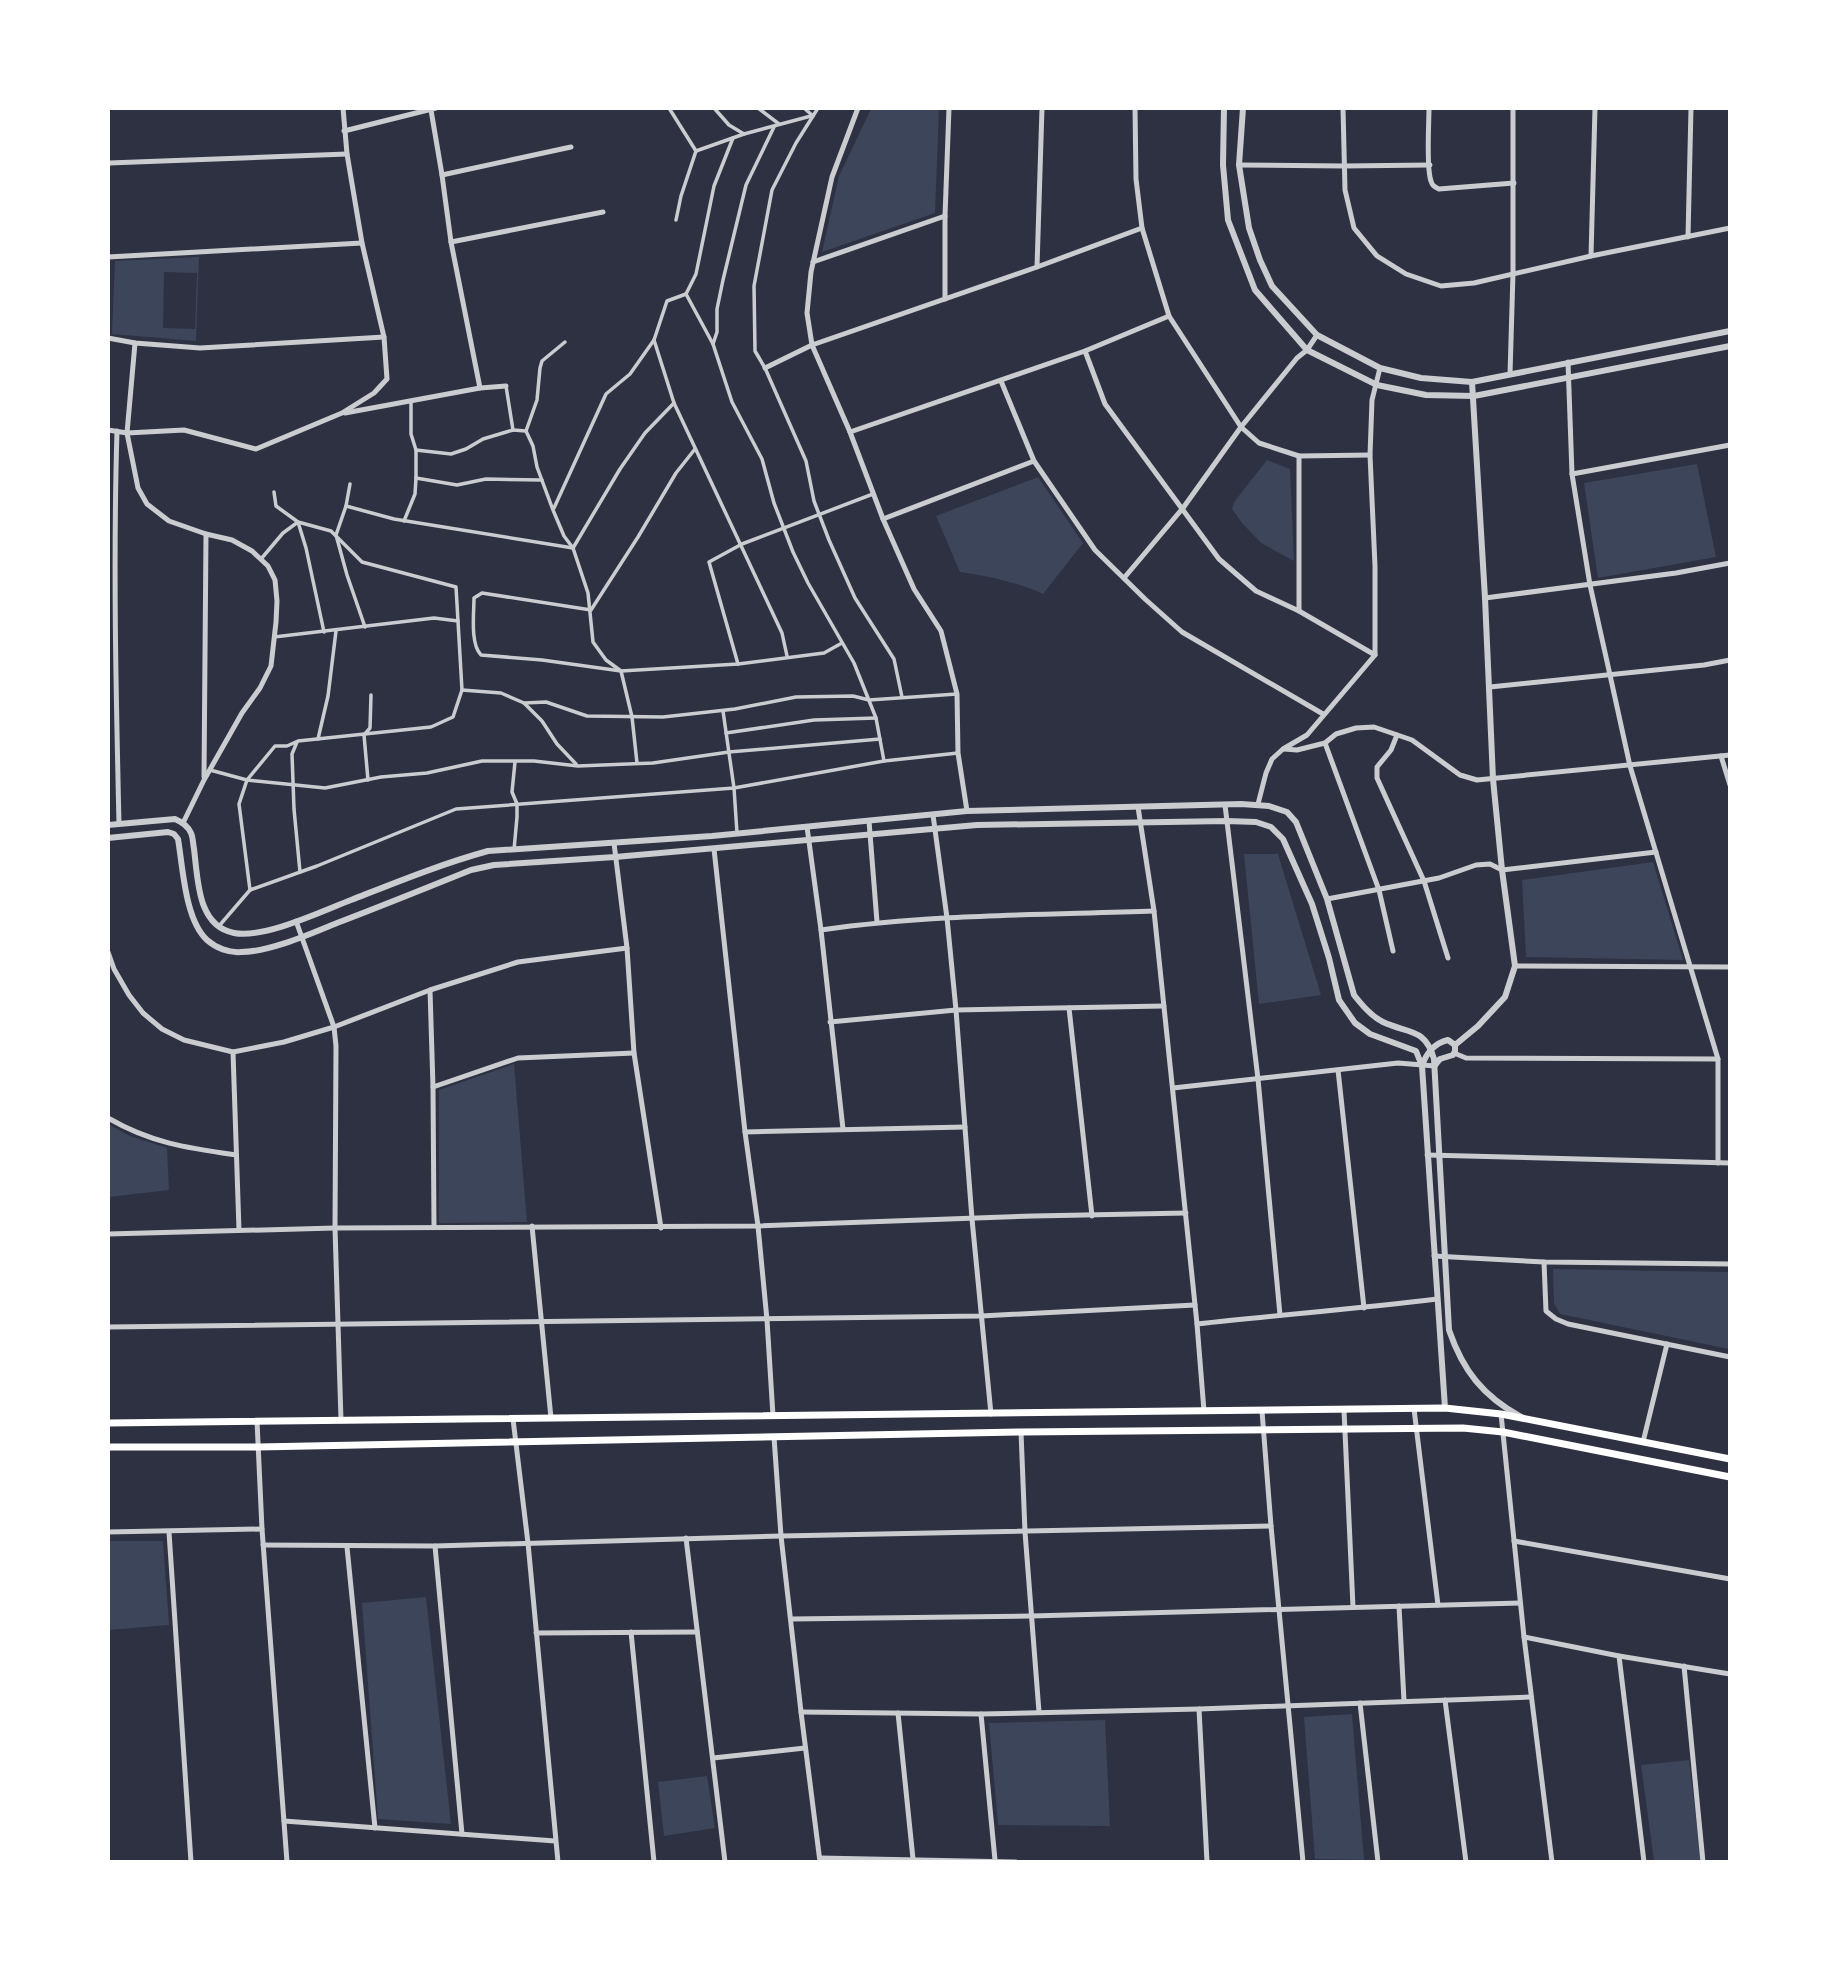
<svg xmlns="http://www.w3.org/2000/svg" width="1838" height="1970" viewBox="0 0 1838 1970" font-family="'Noto Sans',sans-serif">
<style>
.green{fill:#3c4559;fill-rule:evenodd}
.lines{fill:none;stroke-linecap:round;stroke-linejoin:round}
.pedestrian{stroke:#caccd0;stroke-width:3.5}
.minor{stroke:#caccd0;stroke-width:5}
.tertiary{stroke:#caccd0;stroke-width:6}
.secondary{stroke:#fff;stroke-width:7}
</style>
<rect width="100%" height="100%" fill="#2d3142"/>
<g class="green">
<path d="M 871,109 L 939,109 L 935,213 L 822,252 L 839,176 Z"/>
<path d="M 199,257 L 196,341 L 112,334 L 115,261 ZM 164,272 L 197,273 L 195,329 L 163,328 Z"/>
<path d="M 1267,460 L 1290,469 L 1294,561 L 1261,543 L 1242,523 L 1232,509 L 1234,502 Z"/>
<path d="M 1697,464 L 1716,557 L 1598,578 L 1584,483 Z"/>
<path d="M 1038,477 L 1083,543 L 1043,594 C 1016,582 989,576 960,572 L 936,516 Z"/>
<path d="M 1244,854 L 1278,854 L 1321,995 L 1259,1004 Z"/>
<path d="M 1653,862 L 1683,960 L 1526,957 L 1522,880 Z"/>
<path d="M 514,1064 L 527,1222 L 439,1223 L 439,1090 Z"/>
<path d="M 108,1124 L 130,1136 L 167,1148 L 169,1190 L 109,1197 Z"/>
<path d="M 1553,1269 L 1729,1272 L 1729,1349 L 1560,1314 L 1554,1304 Z"/>
<path d="M 109,1541 L 163,1541 L 169,1625 L 109,1630 Z"/>
<path d="M 426,1597 L 451,1824 L 378,1819 L 362,1603 Z"/>
<path d="M 1352,1714 L 1364,1860 L 1315,1859 L 1304,1717 Z"/>
<path d="M 1105,1720 L 1110,1826 L 998,1825 L 989,1723 Z"/>
<path d="M 1689,1760 L 1701,1861 L 1654,1861 L 1641,1765 Z"/>
<path d="M 707,1776 L 715,1828 L 664,1836 L 658,1782 Z"/>
</g>
<g class="lines">
<g class="pedestrian">
<path d="M 669,108 L 696,151 L 681,196 L 676,220"/>
<path d="M 714,108 L 729,125 L 744,134"/>
<path d="M 758,108 L 779,124"/>
<path d="M 804,108 L 813,116"/>
<path d="M 818,108 L 796,143 L 772,190 L 754,286 L 755,351 L 765,368 L 806,461 L 814,501 L 829,540 L 855,598 L 894,659 L 902,697"/>
<path d="M 774,127 L 746,185 L 723,280 L 717,309 L 717,332 L 713,344 L 732,402 L 762,459 L 774,503 L 793,552 L 808,583 L 854,663 L 876,718 L 884,761"/>
<path d="M 696,151 L 744,134 L 811,116"/>
<path d="M 654,340 L 674,403 L 782,633 L 787,656"/>
<path d="M 713,344 L 686,294 L 696,274 L 714,186 L 733,138"/>
<path d="M 506,386 L 513,430 L 526,431 L 533,446 L 537,467 L 553,510 L 564,536 L 573,548 L 588,593 L 593,642 L 606,660 L 621,671 L 632,717 L 637,763"/>
<path d="M 526,431 L 537,400 L 540,368 L 542,361 L 565,342"/>
<path d="M 695,449 L 676,473 L 638,537 L 591,610 L 482,593 L 474,598 C 474,613 470,644 481,655 L 542,660 L 621,671 L 738,664 L 824,653 L 842,643"/>
<path d="M 416,450 L 451,454 L 466,449 L 483,439 L 513,430"/>
<path d="M 416,478 L 457,485 L 486,479 L 542,480"/>
<path d="M 350,484 L 346,506 L 336,535 L 347,575 L 365,627"/>
<path d="M 274,492 L 276,506 L 298,522 L 331,531 L 362,562 L 456,587 L 462,690 L 453,717 L 431,727 L 298,741 L 287,746 L 275,746 L 247,780 L 239,804 L 250,890 L 317,866 L 456,809 L 734,788 L 884,761 L 958,753"/>
<path d="M 346,506 L 394,519 L 573,548 L 620,469 L 645,433 L 674,403"/>
<path d="M 554,508 L 606,394 L 630,374 L 654,340 L 667,301 L 686,294"/>
<path d="M 404,521 L 415,494 L 416,478 L 416,450 L 411,434 L 411,401"/>
<path d="M 261,559 L 283,533 L 298,522 L 306,548 L 324,632"/>
<path d="M 274,637 L 434,618 L 458,621"/>
<path d="M 738,664 L 709,562 L 742,544 L 873,494"/>
<path d="M 462,690 L 501,693 L 524,703 L 542,721 L 557,744 L 576,764"/>
<path d="M 524,703 L 546,702 L 587,716 L 663,717 L 735,709 L 796,697 L 853,696 L 869,700 L 957,694"/>
<path d="M 723,711 L 734,788 L 737,833"/>
<path d="M 726,733 L 814,720 L 876,718"/>
<path d="M 318,739 L 328,696 L 336,631"/>
<path d="M 297,742 L 292,754 L 294,809 L 300,872"/>
<path d="M 210,770 L 247,780 L 325,788 L 381,777 L 427,773 L 482,761 L 534,761 L 578,766 L 653,763 L 729,752 L 880,739"/>
<path d="M 368,780 L 364,735 L 370,728 L 371,695"/>
<path d="M 514,850 L 517,817 L 517,804 L 512,792 L 515,762"/>
<path d="M 219,926 L 250,890"/>
</g>
<g class="minor">
<path d="M 858,108 L 832,177 L 811,272 L 807,313 L 812,345 L 850,432 L 883,519 L 914,589 L 941,631 L 957,694 L 958,753 L 967,811"/>
<path d="M 1135,108 L 1136,179 L 1142,228 L 1169,316 L 1241,427 L 1259,443 L 1299,456 L 1370,455"/>
<path d="M 1343,108 L 1345,190 L 1354,228 L 1377,256 L 1406,274 L 1441,286 L 1474,283 L 1591,256 L 1730,228"/>
<path d="M 1429,108 C 1429,125 1426,168 1431,181 C 1433,187 1434,186 1439,189 L 1514,183"/>
<path d="M 431,110 L 442,175 L 451,242 L 480,388"/>
<path d="M 344,131 L 436,108"/>
<path d="M 108,165 L 109,163 L 347,154"/>
<path d="M 1239,165 L 1344,166 L 1430,165"/>
<path d="M 442,175 L 571,147"/>
<path d="M 1688,237 L 1691,108"/>
<path d="M 451,242 L 603,212"/>
<path d="M 1591,256 L 1595,108"/>
<path d="M 108,257 L 362,243"/>
<path d="M 813,262 L 945,216"/>
<path d="M 1037,267 L 1042,108"/>
<path d="M 945,299 L 945,216 L 949,108"/>
<path d="M 108,338 L 135,343 L 200,348 L 384,337"/>
<path d="M 135,343 L 127,433 L 138,488 L 147,504 L 169,521 L 206,534 L 232,540 L 252,551 L 268,566 L 275,580 L 277,601 L 276,622 L 271,666 L 260,688 L 242,713 L 204,780 L 183,823"/>
<path d="M 1085,351 L 1105,404 L 1219,559 L 1256,591 L 1299,611 L 1375,655"/>
<path d="M 1568,362 L 1572,474 L 1590,585 L 1610,675 L 1630,766 L 1718,1059 L 1718,1163"/>
<path d="M 765,368 L 812,345 L 1037,267 L 1142,228"/>
<path d="M 1510,374 L 1513,273 L 1513,108"/>
<path d="M 1001,381 L 1034,461 L 1095,550 L 1145,599 L 1182,632 L 1323,714"/>
<path d="M 345,413 L 480,388 L 506,386"/>
<path d="M 108,430 L 127,433 L 184,430 L 256,449 L 342,413 L 374,393 L 387,379 L 384,337 L 362,243 L 347,154 L 343,108"/>
<path d="M 117,431 C 113,562 116,693 119,824"/>
<path d="M 850,432 L 1085,351 L 1169,316"/>
<path d="M 1299,456 L 1299,611"/>
<path d="M 1572,474 L 1730,445"/>
<path d="M 883,519 L 1034,461"/>
<path d="M 1124,578 L 1183,508 L 1241,427 L 1297,358 L 1307,350 L 1317,335"/>
<path d="M 1485,598 L 1676,573 L 1730,563"/>
<path d="M 1490,687 L 1704,665 L 1730,660"/>
<path d="M 1397,735 L 1391,750 L 1377,767 L 1377,778 L 1424,881 L 1448,958"/>
<path d="M 1325,743 L 1379,890 L 1393,951"/>
<path d="M 1284,749 L 1297,750 L 1325,743 L 1336,734 L 1356,728 L 1374,727 L 1412,740 L 1460,775 L 1477,780 L 1730,755"/>
<path d="M 1721,756 L 1730,785"/>
<path d="M 204,777 L 206,534"/>
<path d="M 1258,804 L 1266,773 L 1272,759 L 1283,749 L 1307,735 L 1375,655 L 1375,566 L 1370,455 L 1372,400 L 1380,368"/>
<path d="M 1225,805 L 1258,1079 L 1280,1315"/>
<path d="M 1138,807 L 1154,911 L 1197,1324 L 1204,1411"/>
<path d="M 933,815 L 947,918 L 956,1010 L 972,1219 L 991,1414"/>
<path d="M 869,821 L 877,922"/>
<path d="M 807,827 L 821,930 L 843,1129"/>
<path d="M 614,843 L 627,948 L 634,1053 L 661,1228"/>
<path d="M 714,849 L 745,1132 L 758,1226 L 767,1320 L 773,1416"/>
<path d="M 1327,899 L 1439,878 L 1476,865 L 1490,864 L 1502,870 L 1656,852"/>
<path d="M 296,921 L 334,1027 L 336,1046 L 335,1228 L 341,1420"/>
<path d="M 821,930 C 932,914 1043,915 1154,911"/>
<path d="M 108,952 L 114,969 L 129,995 L 143,1013 L 162,1029 L 184,1040 L 233,1052 L 284,1042 L 334,1027 L 430,990 L 518,962 L 627,948"/>
<path d="M 1515,966 L 1730,967"/>
<path d="M 430,990 L 433,1087 L 434,1227"/>
<path d="M 1069,1008 L 1092,1216"/>
<path d="M 830,1022 L 956,1010 L 1164,1006"/>
<path d="M 233,1052 L 239,1230"/>
<path d="M 1454,1053 L 1466,1058 L 1718,1059"/>
<path d="M 1338,1070 L 1364,1308"/>
<path d="M 433,1087 L 518,1058 L 634,1053"/>
<path d="M 1173,1088 L 1398,1063 L 1435,1066"/>
<path d="M 108,1118 C 151,1143 187,1148 236,1155"/>
<path d="M 745,1132 L 965,1127"/>
<path d="M 1427,1155 L 1730,1163"/>
<path d="M 532,1226 L 551,1418"/>
<path d="M 108,1234 L 335,1228 L 758,1226 L 1033,1216 L 1186,1213"/>
<path d="M 1434,1256 L 1544,1262 L 1730,1264"/>
<path d="M 1544,1262 L 1546,1311 L 1556,1319 L 1568,1324 L 1730,1357"/>
<path d="M 1197,1324 C 1277,1315 1357,1309 1437,1299"/>
<path d="M 108,1327 L 981,1316 L 1195,1305"/>
<path d="M 1414,1409 L 1438,1605"/>
<path d="M 1344,1410 L 1353,1607"/>
<path d="M 1262,1411 L 1271,1526 L 1303,1862"/>
<path d="M 1501,1414 L 1524,1637 L 1552,1862"/>
<path d="M 513,1419 L 528,1543 L 558,1862"/>
<path d="M 257,1421 L 262,1529 L 287,1862"/>
<path d="M 1021,1432 L 1025,1532 L 1039,1712"/>
<path d="M 774,1437 L 781,1536 L 801,1712 L 820,1862"/>
<path d="M 1643,1442 L 1667,1344"/>
<path d="M 108,1532 L 262,1529"/>
<path d="M 169,1532 L 191,1862"/>
<path d="M 686,1538 L 725,1862"/>
<path d="M 1514,1541 L 1730,1579"/>
<path d="M 263,1545 L 435,1546 L 781,1536 L 1271,1526"/>
<path d="M 435,1546 L 462,1834"/>
<path d="M 347,1547 L 375,1828"/>
<path d="M 1399,1606 L 1404,1701"/>
<path d="M 791,1619 L 1031,1616 L 1520,1603"/>
<path d="M 631,1632 L 654,1862"/>
<path d="M 536,1633 L 697,1632"/>
<path d="M 1524,1637 L 1619,1656 L 1730,1674"/>
<path d="M 1619,1656 L 1644,1862"/>
<path d="M 1684,1666 L 1703,1862"/>
<path d="M 1445,1700 L 1466,1862"/>
<path d="M 1360,1703 L 1378,1862"/>
<path d="M 1199,1709 L 1207,1862"/>
<path d="M 801,1712 L 981,1714 L 1199,1709 L 1531,1697"/>
<path d="M 898,1713 L 913,1859"/>
<path d="M 981,1714 L 995,1860"/>
<path d="M 713,1758 L 805,1748"/>
<path d="M 284,1821 L 555,1841"/>
<path d="M 820,1858 L 1016,1862"/>
</g>
<g class="tertiary">
<path d="M 1224,108 L 1223,165 L 1228,220 L 1255,290 L 1307,350 L 1377,385 L 1426,395 L 1474,396 L 1730,346"/>
<path d="M 1243,108 L 1239,165 L 1249,228 L 1260,260 L 1272,286 L 1317,335 L 1380,368 L 1421,378 L 1472,382 L 1730,331"/>
<path d="M 108,825 L 175,819 C 182,822 188,826 191,833 C 193,837 193,844 194,849 C 198,879 197,926 234,933 C 264,939 322,911 351,900 C 397,882 441,864 488,851 L 712,836 L 967,811 L 1241,804 L 1269,806 L 1287,812 L 1296,822 L 1327,899 L 1354,995 C 1362,1005 1371,1016 1383,1022 C 1408,1034 1425,1027 1434,1059 L 1449,1330 C 1463,1371 1483,1396 1521,1417"/>
<path d="M 108,838 L 168,832 L 174,834 L 178,839 C 183,868 185,920 207,940 C 216,948 229,953 241,952 C 270,952 310,934 337,923 C 382,906 426,888 471,870 L 494,865 L 615,857 L 977,825 L 1227,821 L 1256,822 L 1271,827 L 1283,839 L 1312,904 L 1329,958 L 1339,1000 L 1355,1023 L 1370,1034 L 1416,1051 L 1422,1066 L 1445,1408"/>
<path d="M 1455,1045 L 1478,1026 L 1505,997 L 1515,966 L 1502,870 L 1493,779 L 1485,598 L 1472,382"/>
<path d="M 1435,1065 L 1440,1059 L 1453,1055 L 1455,1051 L 1455,1045"/>
<path d="M 1422,1066 C 1426,1053 1435,1043 1448,1040 L 1455,1045"/>
</g>
<g class="secondary">
<path d="M 108,1423 L 1445,1408 L 1501,1414 L 1730,1459"/>
<path d="M 108,1447 L 258,1447 L 1021,1432 L 1463,1428 L 1503,1432 L 1730,1477"/>
</g>
</g>
<rect width="1838" height="1970" fill="none" stroke="#ffffff" stroke-width="220"/>
</svg>
